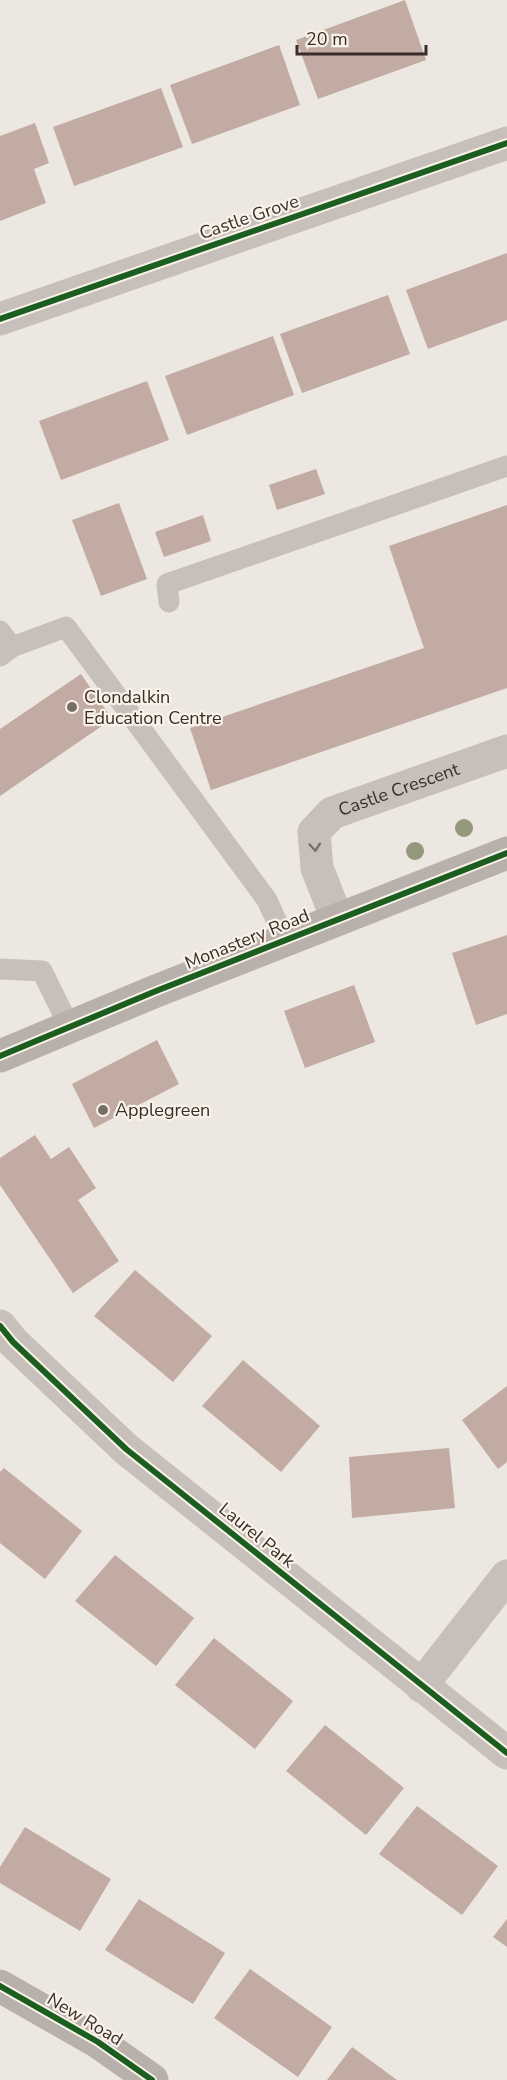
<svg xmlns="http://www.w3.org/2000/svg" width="507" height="2080" viewBox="0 0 507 2080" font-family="'Nunito Sans',sans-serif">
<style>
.building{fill:#c1aba3}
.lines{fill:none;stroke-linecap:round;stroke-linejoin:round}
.lane{stroke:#c7c0ba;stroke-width:21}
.street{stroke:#c7c0ba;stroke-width:33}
.secondary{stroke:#b7b0ab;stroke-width:33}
.cycleway-casing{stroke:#faf2e9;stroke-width:10}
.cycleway{stroke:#1b5e20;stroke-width:6}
.tree{fill:#92977d}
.oneway{stroke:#786f6a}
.poi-dot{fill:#776e69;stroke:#faf2e9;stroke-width:2}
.labels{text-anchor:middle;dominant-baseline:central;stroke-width:4.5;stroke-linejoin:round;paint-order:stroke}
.street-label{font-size:18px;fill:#382d28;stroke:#faf2e9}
.poi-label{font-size:18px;fill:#382d28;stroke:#faf2e9;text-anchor:start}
</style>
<rect width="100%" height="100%" fill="#ede7e1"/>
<g class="building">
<path d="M 405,0 L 426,60 L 318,99 L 296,40 Z"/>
<path d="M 279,45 L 300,105 L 192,144 L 170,85 Z"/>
<path d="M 161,88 L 183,147 L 74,186 L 53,127 Z"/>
<path d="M 35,123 L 49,163 L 34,169 L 46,203 L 0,221 L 0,136 Z"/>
<path d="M 507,253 L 507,320 L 428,349 L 406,290 Z"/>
<path d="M 388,295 L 410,354 L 302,393 L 280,334 Z"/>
<path d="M 273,336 L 294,395 L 187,435 L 165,376 Z"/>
<path d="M 147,381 L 169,440 L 61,480 L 39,421 Z"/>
<path d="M 316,469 L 325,494 L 277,510 L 269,485 Z"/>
<path d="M 119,503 L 147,579 L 101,596 L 72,520 Z"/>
<path d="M 507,505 L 507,688 L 211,790 L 190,728 L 424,648 L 389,546 Z"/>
<path d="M 203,515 L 211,541 L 164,557 L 155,532 Z"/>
<path d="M 81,674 L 112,719 L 0,796 L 0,729 Z"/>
<path d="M 507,935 L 507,1014 L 476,1025 L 452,953 Z"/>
<path d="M 354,985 L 375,1042 L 305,1068 L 284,1011 Z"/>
<path d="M 157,1040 L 179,1084 L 94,1128 L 72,1084 Z"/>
<path d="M 35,1135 L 51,1159 L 69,1147 L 96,1188 L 78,1200 L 119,1261 L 73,1293 L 0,1185 L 0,1158 Z"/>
<path d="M 135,1270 L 212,1336 L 173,1382 L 94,1316 Z"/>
<path d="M 243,1360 L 320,1426 L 281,1472 L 202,1406 Z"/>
<path d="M 507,1386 L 507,1462 L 498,1469 L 462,1420 Z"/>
<path d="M 449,1448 L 455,1508 L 352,1518 L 349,1457 Z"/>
<path d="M 4,1468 L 82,1531 L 45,1579 L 0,1543 L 0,1472 Z"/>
<path d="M 115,1555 L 194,1618 L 156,1666 L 75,1601 Z"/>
<path d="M 214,1638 L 293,1701 L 255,1749 L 175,1685 Z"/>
<path d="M 325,1725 L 404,1788 L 366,1835 L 286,1771 Z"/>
<path d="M 417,1806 L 498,1866 L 462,1915 L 379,1854 Z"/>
<path d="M 25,1827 L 111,1879 L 80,1931 L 0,1883 L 0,1867 Z"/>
<path d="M 139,1899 L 225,1953 L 193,2004 L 105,1950 Z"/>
<path d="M 507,1919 L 507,1947 L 493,1937 Z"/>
<path d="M 250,1969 L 332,2027 L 298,2077 L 214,2018 Z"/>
<path d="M 352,2047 L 393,2077 L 397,2080 L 327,2080 Z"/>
</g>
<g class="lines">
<g class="lane">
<path d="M 169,602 L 167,584 L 507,466"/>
<path d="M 0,631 L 12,647"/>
<path d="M 0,656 L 12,647 L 66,627 L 267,900 L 285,940"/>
<path d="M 0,969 L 42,971 L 69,1026"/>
</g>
<g class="street">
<path d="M 0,319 L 507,143"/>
<path id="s1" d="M 337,919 L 317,868 L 314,832 L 332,813 L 507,751"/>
<path d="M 0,1326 L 13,1342 L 126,1449 L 507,1753"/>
<path d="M 421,1686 L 507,1576"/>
</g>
<g class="secondary">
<path d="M 0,1056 L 156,991 L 507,853"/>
<path d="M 0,1986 L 98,2042 L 152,2080"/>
</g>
<defs>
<g id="cycleway">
<path d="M 0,319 L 507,143"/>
<path d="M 0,1056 L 156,991 L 507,853"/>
<path d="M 0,1326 L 13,1342 L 126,1449 L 507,1753"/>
<path d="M 0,1986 L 98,2042 L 152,2080"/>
</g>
</defs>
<use href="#cycleway" class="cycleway-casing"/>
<use href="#cycleway" class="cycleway"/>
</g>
<g class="tree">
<circle cx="464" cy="828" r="9"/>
<circle cx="415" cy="851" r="9"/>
</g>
<defs><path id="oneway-chevron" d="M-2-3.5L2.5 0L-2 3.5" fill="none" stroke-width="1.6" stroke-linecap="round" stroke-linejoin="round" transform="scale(1.5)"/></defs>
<use class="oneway" href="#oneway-chevron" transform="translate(315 847) rotate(85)"/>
<g class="poi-dot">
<circle cx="72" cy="707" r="6"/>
<circle cx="103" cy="1110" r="6"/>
</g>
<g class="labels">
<g class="street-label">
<text transform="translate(249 217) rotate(-19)">Castle Grove</text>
<text stroke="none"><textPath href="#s1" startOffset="188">Castle Crescent</textPath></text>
<text transform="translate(247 939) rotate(-22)">Monastery Road</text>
<text transform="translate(257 1535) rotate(39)">Laurel Park</text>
<text transform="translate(85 2019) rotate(31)">New Road</text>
</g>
<g class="poi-label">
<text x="84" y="697">Clondalkin<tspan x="84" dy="21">Education Centre</tspan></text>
<text x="115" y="1110">Applegreen</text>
</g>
</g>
<path d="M297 45v9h129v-9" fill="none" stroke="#382d28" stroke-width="3"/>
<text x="306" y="45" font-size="18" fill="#382d28" stroke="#faf2e9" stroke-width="4.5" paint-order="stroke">20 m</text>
</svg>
